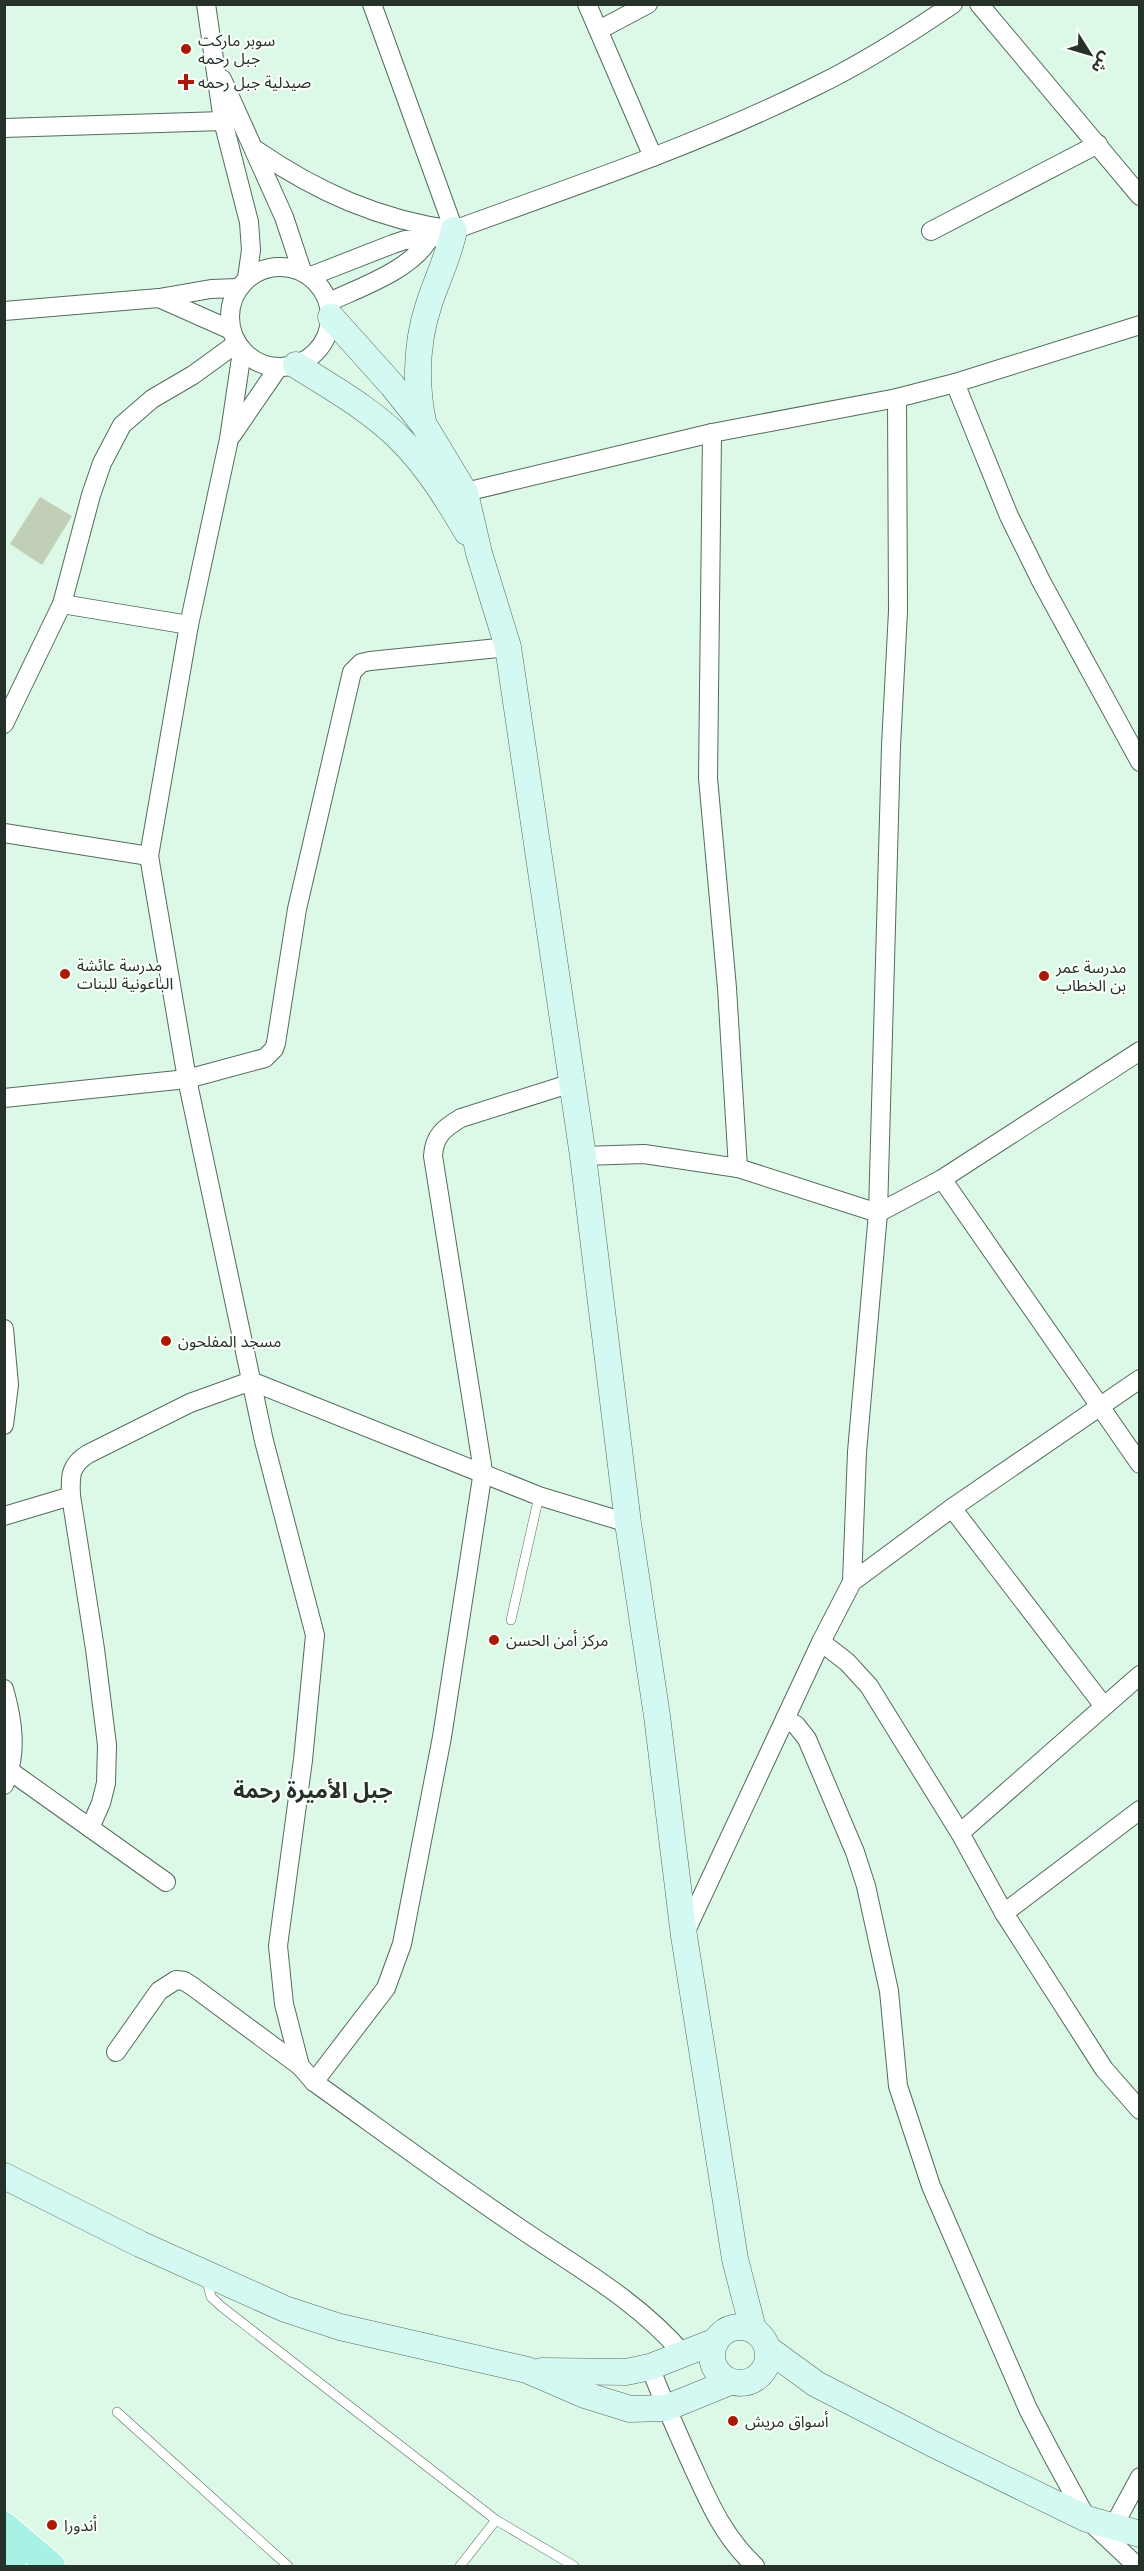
<svg xmlns="http://www.w3.org/2000/svg" width="1144" height="2571" viewBox="0 0 1144 2571" font-family="Raleway,'Noto Sans Arabic',sans-serif">
<style>
.building{fill:#c1cfb6}
.lines{fill:none;stroke-linecap:round;stroke-linejoin:round}
.lane-casing{stroke:#546c5c;stroke-width:10}
.street-casing{stroke:#546c5c;stroke-width:20}
.secondary-casing{stroke:#546c5c;stroke-width:27}
.primary-casing{stroke:#fff;stroke-width:30}
.lane{stroke:#fff;stroke-width:9}
.street{stroke:#fff;stroke-width:18}
.secondary{stroke:#d4f8f2;stroke-width:26}
.primary{stroke:#a8f1e5;stroke-width:28}
.poi-dot{fill:#aa1a03;stroke:#f9fefb;stroke-width:2}
.labels{text-anchor:middle;dominant-baseline:central;stroke-width:4.5;stroke-linejoin:round;paint-order:stroke}
.poi-label{font-size:16px;fill:#26312a;stroke:#f9fefb;text-anchor:start}
.district-label{font-size:22px;font-weight:bold;fill:#26312a;stroke:#f9fefb}
</style>
<rect width="100%" height="100%" fill="#dcf8e6"/>
<path class="building" d="M 40,497 L 72,516 L 42,565 L 10,544 Z"/>
<g class="lines">
<defs>
<g id="lane">
<path d="M 511,1620 L 539,1496"/>
<path d="M 206,2277 L 211,2297 L 222,2307 L 496,2520 L 574,2566"/>
<path d="M 117,2412 L 288,2566"/>
<path d="M 460,2566 L 496,2520"/>
</g>
<g id="street">
<path d="M 206,4 L 223,121 L 249,222 L 251,250 L 247,278"/>
<path d="M 587,4 L 653,157"/>
<path d="M 979,4 L 1140,196"/>
<path d="M 599,30 L 648,4"/>
<path d="M 222,79 L 284,217 L 302,271"/>
<path d="M 4,128 L 223,121"/>
<path d="M 256,150 C 317,192 380,220 454,230 L 372,4"/>
<path d="M 931,231 L 1098,144"/>
<circle cx="280" cy="317" r="50"/>
<path d="M 311,276 L 393,244 L 405,240 L 429,239 C 559,191 692,148 816,86 C 864,63 909,34 953,4"/>
<path d="M 159,298 L 231,330"/>
<path d="M 329,302 C 361,287 411,270 429,239"/>
<path d="M 4,311 L 159,298 L 211,289 L 238,288"/>
<path d="M 1140,325 L 955,383 L 1009,516 L 1041,581 L 1140,762"/>
<path d="M 242,351 L 229,439 L 189,625 L 149,856 L 187,1079 L 264,1441 L 315,1635 L 303,1760 L 278,1946 L 284,2004 L 300,2066 L 314,2082 C 381,2130 447,2179 515,2225 C 573,2265 638,2300 684,2355"/>
<path d="M 712,433 L 708,778 L 727,988 L 738,1168"/>
<path d="M 232,435 L 278,368"/>
<path d="M 453,495 L 712,433 L 897,398 L 955,383"/>
<path d="M 62,604 L 189,625"/>
<path d="M 4,724 L 62,604 L 91,495 L 102,463 L 122,425 L 152,399 L 193,375 L 237,343"/>
<path d="M 4,833 L 149,856"/>
<path d="M 4,1098 L 187,1079 L 265,1058 L 274,1049 L 276,1043 L 297,909 L 352,672 L 361,663 L 370,661 L 508,647"/>
<path d="M 583,1156 L 644,1154 L 738,1168 L 878,1213 L 942,1179 L 1140,1051"/>
<path d="M 942,1179 L 1140,1464"/>
<path d="M 4,1329 L 9,1385 L 4,1425"/>
<path d="M 71,1496 L 95,1649 L 107,1745 L 106,1783 L 101,1803 L 90,1828"/>
<path d="M 952,1508 L 1103,1705"/>
<path d="M 4,1516 L 71,1496 C 70,1476 70,1465 88,1454 L 190,1403 L 251,1381 L 539,1496 L 628,1523"/>
<path d="M 852,1582 L 857,1452 L 878,1213 L 891,746 L 898,611 L 897,398"/>
<path d="M 821,1642 L 847,1662 L 869,1686 L 960,1833 L 1004,1913 L 1104,2069 L 1140,2110"/>
<path d="M 4,1689 C 13,1720 18,1754 4,1785"/>
<path d="M 785,1719 L 796,1725 L 807,1739 L 855,1852 L 866,1886 L 889,1991 L 898,2086 L 931,2186 L 1028,2409 L 1051,2453 L 1087,2519 L 1137,2566"/>
<path d="M 10,1771 L 166,1882"/>
<path d="M 960,1833 L 1140,1675"/>
<path d="M 1004,1913 L 1140,1810"/>
<path d="M 684,1935 L 821,1642 L 852,1582 L 952,1508 L 1140,1379"/>
<path d="M 116,2052 L 159,1991 L 176,1980 L 184,1981 L 192,1986 L 300,2066"/>
<path d="M 314,2082 L 386,1988 L 402,1944 L 442,1737 L 483,1471 L 433,1156 C 434,1136 444,1128 461,1118 L 572,1083"/>
<path d="M 650,2367 C 663,2400 677,2432 692,2465 C 710,2504 723,2536 755,2566"/>
<path d="M 1113,2527 L 1140,2477"/>
</g>
<g id="secondary">
<path d="M 331,317 L 392,385 L 424,425 L 465,493 L 479,553 L 508,647 L 583,1156 L 628,1523 L 657,1716 L 684,1936 L 735,2259 L 753,2329"/>
<path d="M 296,365 C 332,388 372,410 402,441 C 428,467 448,500 467,532"/>
<path d="M 423,422 C 415,382 416,343 429,304 C 437,279 449,256 454,230"/>
<path d="M 4,2176 L 140,2244 L 285,2309 L 340,2327 L 527,2370 L 585,2395 L 630,2409 L 666,2408 L 730,2382"/>
<circle cx="740" cy="2355" r="28"/>
<path d="M 768,2349 L 816,2384 L 933,2444 L 1087,2519 L 1140,2534"/>
<path d="M 542,2371 L 626,2372 L 650,2367 L 716,2341"/>
</g>
<g id="primary">
<path d="M 4,2526 L 51,2566"/>
<path d="M 4,2559 L 12,2566"/>
</g>
</defs>
<use href="#lane" class="lane-casing"/>
<use href="#street" class="street-casing"/>
<use href="#secondary" class="secondary-casing"/>
<use href="#primary" class="primary-casing"/>
<use href="#lane" class="lane"/>
<use href="#street" class="street"/>
<use href="#secondary" class="secondary"/>
<use href="#primary" class="primary"/>
</g>
<g class="poi-dot">
<circle cx="186" cy="49" r="6"/>
<path d="M183 73h6v6h6v6h-6v6h-6v-6h-6v-6h6z"/>
<circle cx="65" cy="974" r="6"/>
<circle cx="1044" cy="976" r="6"/>
<circle cx="166" cy="1341" r="6"/>
<circle cx="494" cy="1640" r="6"/>
<circle cx="733" cy="2421" r="6"/>
<circle cx="52" cy="2525" r="6"/>
</g>
<g class="labels">
<g class="poi-label">
<text x="198" y="40">سوبر ماركت<tspan x="198" dy="18">جبل رحمه</tspan></text>
<text x="198" y="82">صيدلية جبل رحمه</text>
<text x="77" y="965">مدرسة عائشة<tspan x="77" dy="18">الباعونية للبنات</tspan></text>
<text x="1056" y="967">مدرسة عمر<tspan x="1056" dy="18">بن الخطاب</tspan></text>
<text x="178" y="1341">مسجد المفلحون</text>
<text x="506" y="1640">مركز أمن الحسن</text>
<text x="745" y="2421">أسواق مريش</text>
<text x="64" y="2525">أندورا</text>
</g>
<g class="district-label">
<text x="313" y="1790">جبل الأميرة رحمة</text>
</g>
</g>
<rect width="1144" height="2571" fill="none" stroke="#26312a" stroke-width="12"/>
<g transform="translate(1090 54) rotate(127)" stroke="#f9fefb" stroke-width="4.5" paint-order="stroke">
<path d="M0-4.5L10 22L0 15L-10 22Z" fill="#26312a"/>
<text y="-9" font-size="16" font-weight="bold" text-anchor="middle" fill="#26312a">ش</text>
</g>
</svg>
